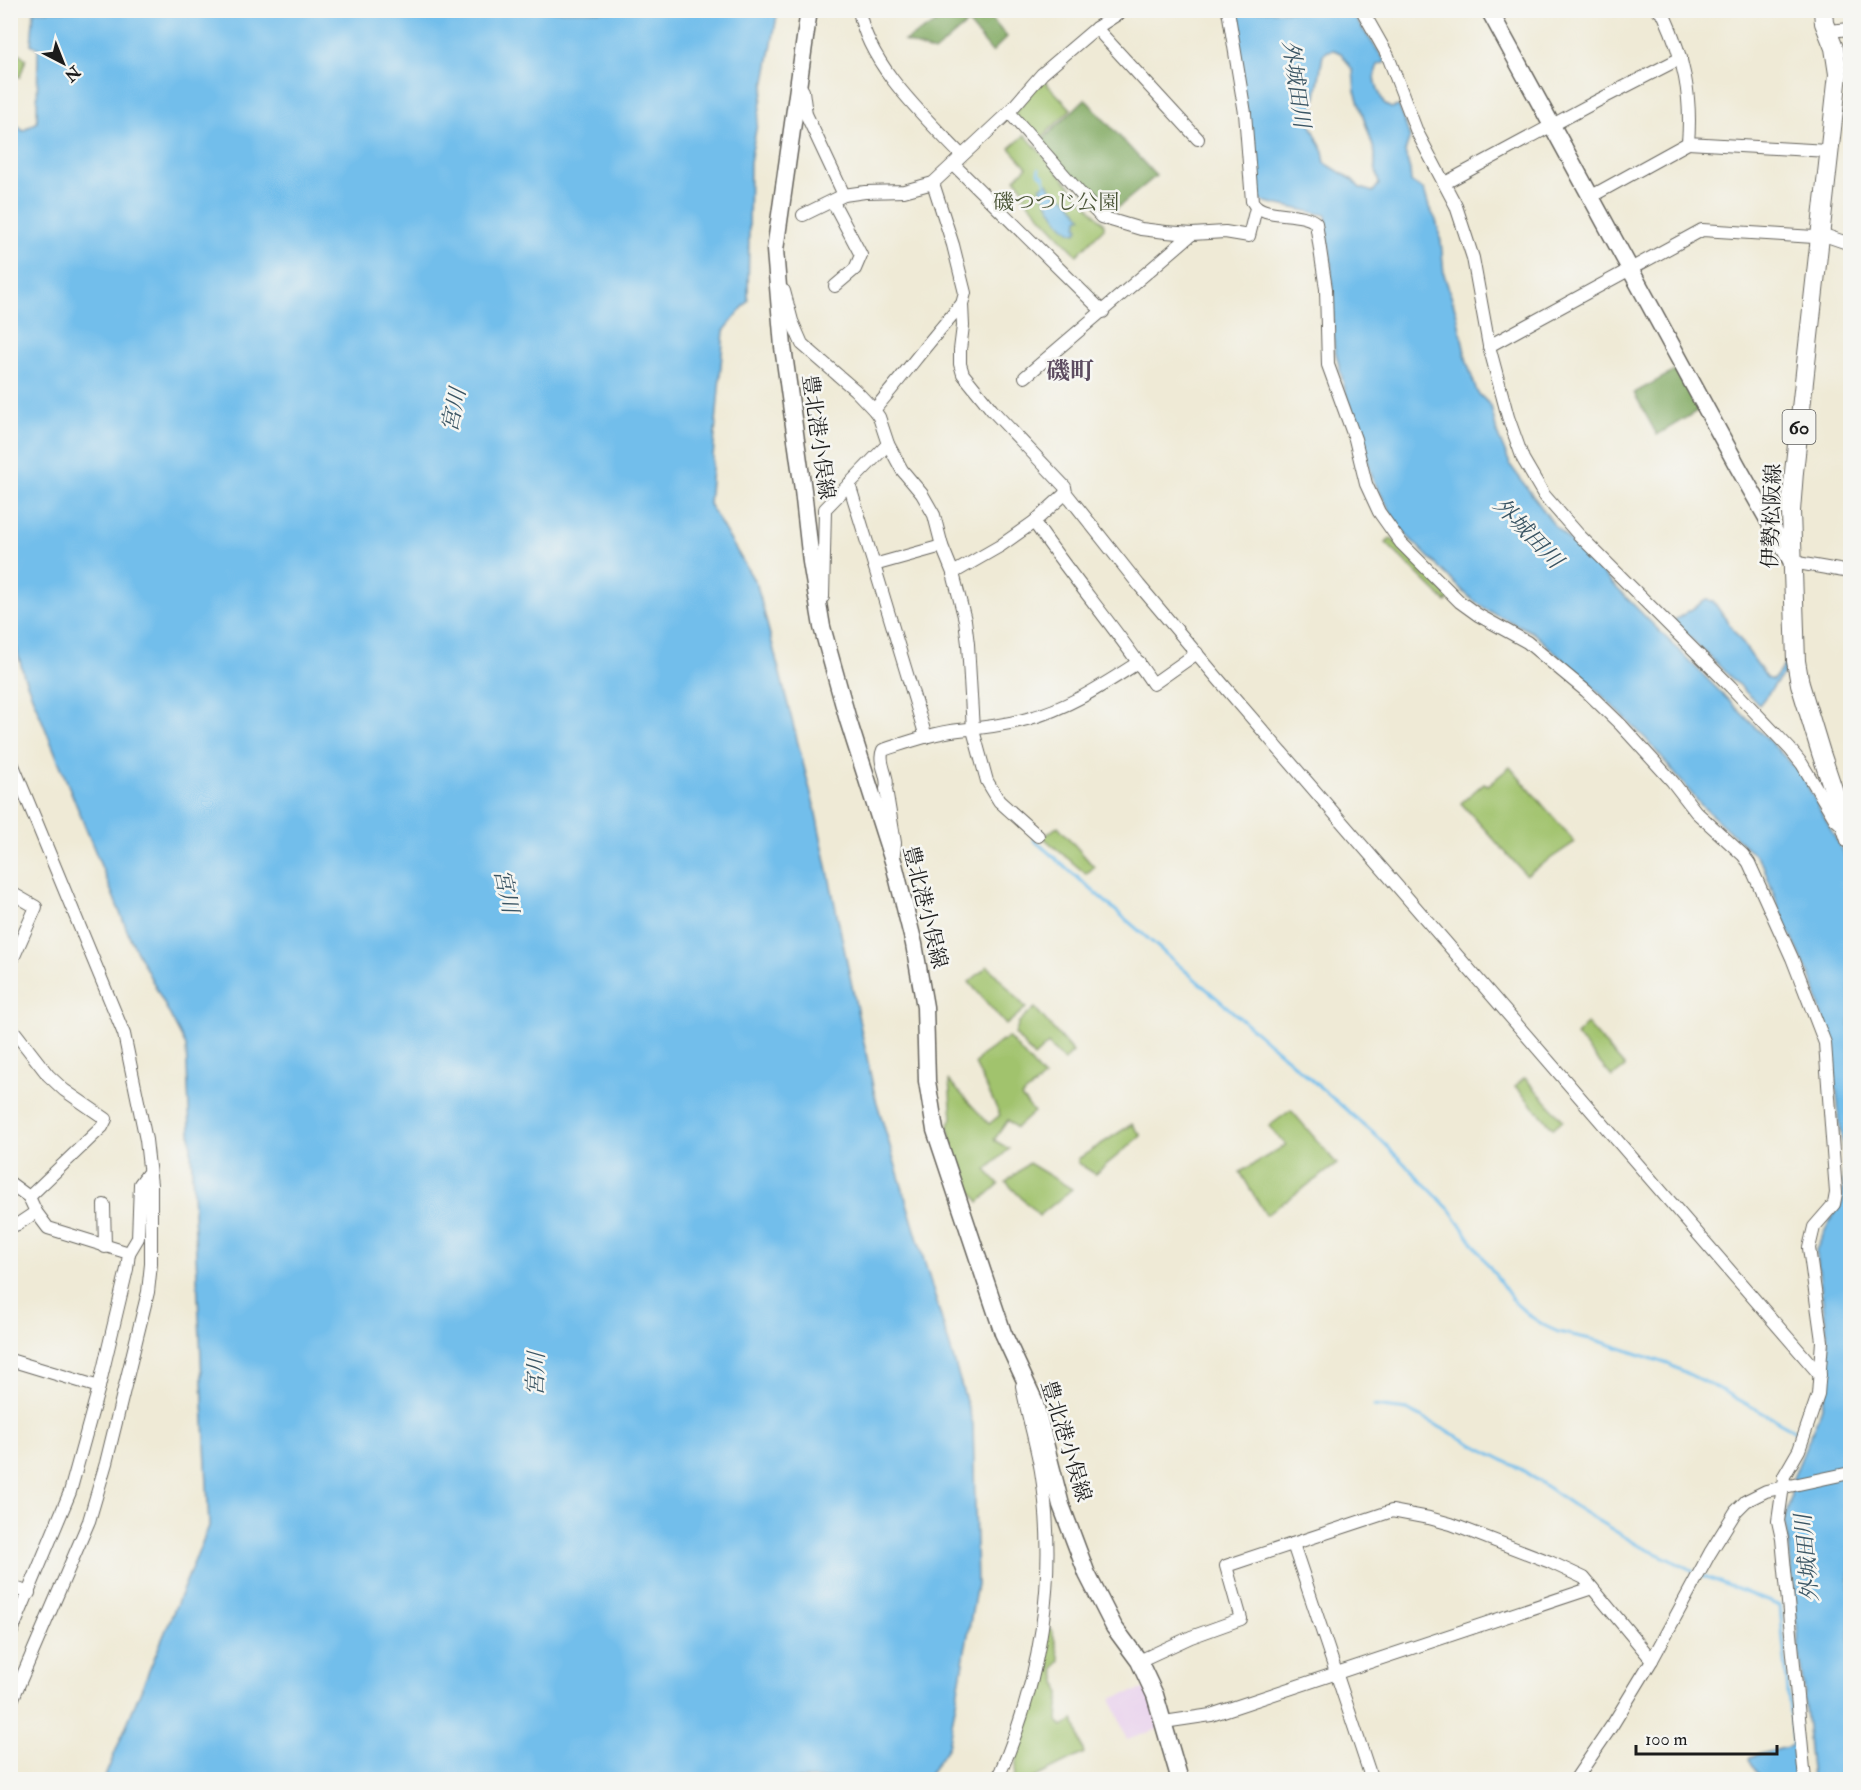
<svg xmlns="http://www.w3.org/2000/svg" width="1861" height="1790" viewBox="0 0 1861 1790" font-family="'IM FELL Double Pica','Noto Serif JP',serif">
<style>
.built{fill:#e9d2ed}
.green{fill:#a1c36d;stroke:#5e7044;stroke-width:1.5}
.forest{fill:#80a960;stroke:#4e623e;stroke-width:1.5}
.water{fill:#72beeb;stroke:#476d84;stroke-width:1.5;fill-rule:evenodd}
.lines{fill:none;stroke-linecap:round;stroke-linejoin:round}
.stream{stroke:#72beeb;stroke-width:3}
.street-casing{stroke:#66645d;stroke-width:14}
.secondary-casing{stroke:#66645d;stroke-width:19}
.primary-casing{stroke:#66645d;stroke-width:20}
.street{stroke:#fff;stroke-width:12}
.secondary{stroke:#fff;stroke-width:16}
.primary{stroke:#fff;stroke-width:18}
.labels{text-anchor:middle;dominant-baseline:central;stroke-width:5;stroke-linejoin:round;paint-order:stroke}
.shield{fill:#f6f6f2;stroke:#5d5d5c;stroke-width:1.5}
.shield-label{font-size:20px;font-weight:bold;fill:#1c1c1c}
.park-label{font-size:21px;fill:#4b5638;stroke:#f6f6f2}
.street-label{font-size:21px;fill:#1c1c1c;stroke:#f6f6f2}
.water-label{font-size:22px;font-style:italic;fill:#3a5564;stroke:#f6f6f2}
.quarter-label{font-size:24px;font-weight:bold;fill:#5c4c60;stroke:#f6f6f2}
</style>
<rect width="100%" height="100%" fill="#f6f6f2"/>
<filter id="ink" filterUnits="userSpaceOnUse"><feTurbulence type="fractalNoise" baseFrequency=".0167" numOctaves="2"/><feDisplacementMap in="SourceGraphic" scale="12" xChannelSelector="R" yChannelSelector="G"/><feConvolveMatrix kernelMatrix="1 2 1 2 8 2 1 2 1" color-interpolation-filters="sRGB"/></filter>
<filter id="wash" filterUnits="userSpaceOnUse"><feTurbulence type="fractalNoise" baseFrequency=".008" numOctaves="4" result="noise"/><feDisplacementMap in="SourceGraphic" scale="24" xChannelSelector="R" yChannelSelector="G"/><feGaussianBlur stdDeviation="1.35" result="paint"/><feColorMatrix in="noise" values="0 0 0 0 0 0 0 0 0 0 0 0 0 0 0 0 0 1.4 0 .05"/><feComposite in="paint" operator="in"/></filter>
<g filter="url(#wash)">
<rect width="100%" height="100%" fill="#efead6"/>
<path class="built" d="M 1148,1688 L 1161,1728 L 1127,1740 L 1111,1698 Z"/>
<g class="green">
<path d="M 10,46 L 26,59 L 20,77 L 11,74 Z"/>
<path d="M 1042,79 L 1071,109 L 1038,141 L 1014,114 Z"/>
<path d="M 1025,135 L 1104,224 L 1104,228 L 1077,255 L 1023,197 L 1027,193 L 1015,179 L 1027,167 L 1010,148 Z"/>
<path d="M 1391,538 L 1450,598 L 1446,602 L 1386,543 Z"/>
<path d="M 1510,767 L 1575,842 L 1526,875 L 1461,803 L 1484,783 L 1488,785 Z"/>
<path d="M 1058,826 L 1094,867 L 1086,874 L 1045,839 L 1045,836 Z"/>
<path d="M 988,966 L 1026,1008 L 1006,1025 L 969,982 Z"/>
<path d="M 1035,1008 L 1073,1052 L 1064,1061 L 1048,1044 L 1034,1057 L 1015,1034 L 1019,1022 Z"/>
<path d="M 1587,1024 L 1625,1067 L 1612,1077 L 1576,1035 Z"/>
<path d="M 1008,1037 L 1044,1078 L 1021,1097 L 1034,1112 L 1016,1128 L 1008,1120 L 994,1140 L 1009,1149 L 986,1170 L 999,1184 L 979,1202 L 960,1176 L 948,1127 L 952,1118 L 949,1081 L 989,1124 L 1000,1115 L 975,1064 L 981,1056 Z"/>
<path d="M 1525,1078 L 1563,1120 L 1553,1128 L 1515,1086 Z"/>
<path d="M 1291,1110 L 1337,1164 L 1266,1215 L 1240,1172 L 1286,1145 L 1269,1126 Z"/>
<path d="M 1132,1124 L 1141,1136 L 1095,1174 L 1078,1163 L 1078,1159 Z"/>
<path d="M 1029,1163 L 1072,1189 L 1039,1216 L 1006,1182 Z"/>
<path d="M 1048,1628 L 1052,1630 L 1060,1660 L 1054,1669 L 1060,1693 L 1058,1721 L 1063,1727 L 1074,1719 L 1084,1753 L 1032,1779 L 1014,1780 L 1019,1741 L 1043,1663 Z"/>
</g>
<g class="forest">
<path d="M 925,10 L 985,11 L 1007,37 L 992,52 L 968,23 L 934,52 L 904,41 L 936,23 Z"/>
<path d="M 1085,99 L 1156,176 L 1110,214 L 1103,213 L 1040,142 Z"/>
<path d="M 1678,369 L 1699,410 L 1657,435 L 1634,393 Z"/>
</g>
<g class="water">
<path d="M 34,11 L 778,11 L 750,162 L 748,301 L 724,331 L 709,504 L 757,585 L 815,809 L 875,1096 L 973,1424 L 977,1584 L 948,1747 L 926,1779 L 104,1779 L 209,1526 L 186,1046 L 131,940 L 24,676 L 11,629 L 10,92 L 14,122 L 23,131 L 37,122 L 38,48 L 31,44 Z"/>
<path d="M 1231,11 L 1350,11 L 1386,62 L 1378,65 C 1371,78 1379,91 1384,104 L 1391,108 L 1399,106 L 1410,137 L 1405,152 L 1410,170 L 1411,182 L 1424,190 L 1429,207 L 1436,220 L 1441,241 L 1444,274 L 1457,315 L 1467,362 L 1477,392 L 1491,406 L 1497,433 L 1511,466 L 1555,526 L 1800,772 L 1846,858 L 1850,871 L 1850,1779 L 1812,1779 L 1789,1546 L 1784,1521 L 1790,1501 L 1793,1478 L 1821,1410 L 1828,1382 L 1828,1341 L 1816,1250 L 1829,1222 L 1842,1202 L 1844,1162 L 1833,1058 L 1814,985 L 1782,916 L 1763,865 L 1758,858 L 1701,805 L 1646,739 L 1593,687 L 1532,632 L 1487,610 L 1468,596 L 1400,529 L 1373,480 L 1362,440 L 1346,394 L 1334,346 L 1331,264 L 1326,215 L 1261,201 L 1256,189 ZM 1334,50 L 1341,53 L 1353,71 L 1355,91 L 1375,153 L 1375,166 L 1379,184 L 1373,192 L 1360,188 L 1353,180 L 1325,163 L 1323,151 L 1311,125 L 1323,55 L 1328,51 Z"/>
<path d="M 1048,183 L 1051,189 L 1070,202 L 1082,217 L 1078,219 L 1077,227 L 1079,228 L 1076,233 C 1060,231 1046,200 1040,187 Z"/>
<path d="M 1706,600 L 1713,601 L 1767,678 L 1773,680 L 1789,659 L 1790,666 L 1759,705 L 1673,621 Z"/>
<path d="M 1792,1744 L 1795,1744 L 1797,1765 L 1799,1766 L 1797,1769 L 1797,1779 L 1761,1779 L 1749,1759 L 1750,1757 L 1791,1746 Z"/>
</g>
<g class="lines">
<g class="stream">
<path d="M 1039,169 L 1038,172 L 1044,177 L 1046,185"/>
<path d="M 1034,840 L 1380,1139 L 1450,1210 L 1515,1303 L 1530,1316 L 1545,1326 L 1558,1332 L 1599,1341 L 1668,1364 L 1725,1392 L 1799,1433"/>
<path d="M 1374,1406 L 1407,1410 L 1524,1471 L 1582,1511 L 1638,1545 L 1694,1571"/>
<path d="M 1704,1576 L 1780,1606 L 1793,1747"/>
</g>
</g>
</g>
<g filter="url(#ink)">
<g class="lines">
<defs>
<g id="street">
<path d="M 859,10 C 868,65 924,116 961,155"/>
<path d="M 1228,10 L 1245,113 L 1252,201 C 1262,220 1300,209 1316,223 L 1326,289 L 1328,365 L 1355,439 L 1366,484 L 1379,512 L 1401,543 L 1460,602 L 1478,615 L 1527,642 L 1586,691 L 1621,725 L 1672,781 L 1696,812 L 1743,855 L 1749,863 L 1792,958 L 1825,1043 L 1836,1193 L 1834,1204 L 1814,1227 L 1809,1248 L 1822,1341 L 1818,1395 L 1799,1450 L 1784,1476 L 1783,1486"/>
<path d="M 1362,10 L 1388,56 L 1417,132 L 1456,206 L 1473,258 L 1489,346 L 1508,417 L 1523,459 L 1544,495 L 1578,534 L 1731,687 L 1790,749 L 1802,764 L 1835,819 L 1843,826"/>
<path d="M 1658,10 L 1664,15 C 1684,59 1692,95 1688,143 L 1828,151"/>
<path d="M 1096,28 L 1198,139"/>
<path d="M 1829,31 L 1850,29"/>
<path d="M 800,86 L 803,91 L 806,114 L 844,195"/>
<path d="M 1009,112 L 1101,217 L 1141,229 L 1166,232 L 1192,234 L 1225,232 L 1249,236 L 1256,208"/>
<path d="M 954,165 L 1103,312"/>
<path d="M 933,183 L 953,245 L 965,293 L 962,304 L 963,326 L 960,350 L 960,364 L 963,374 L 992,410 L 1065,487 L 1066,493 L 1139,585 L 1219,680 L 1820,1375"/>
<path d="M 1445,183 L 1597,101 L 1681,58"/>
<path d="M 1590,197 L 1688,143"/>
<path d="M 833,202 L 861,255 L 855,269 L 835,286"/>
<path d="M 803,215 L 844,195 L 865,192 L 904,191 L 933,183 L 1009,112 L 1042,74 L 1096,28 L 1124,10"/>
<path d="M 784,291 L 792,321 L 802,344 L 855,390 L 874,410 L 879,417 L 888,444 L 902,470 L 922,494 L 934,515 L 942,546 L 953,573 L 965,620 L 968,644 L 973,730 L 987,781 L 999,801 L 1038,836"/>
<path d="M 1489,346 L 1702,230 L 1814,237 L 1821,234 L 1850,244"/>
<path d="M 1025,377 L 1192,234"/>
<path d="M 874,410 C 904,375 931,338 962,304"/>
<path d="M 849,484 L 874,565"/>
<path d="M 1034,522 C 1072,578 1116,628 1153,684 L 1197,653"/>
<path d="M 1792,562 L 1850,572"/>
<path d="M 953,573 L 1000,546 L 1034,522 L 1066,493"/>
<path d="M 823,597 L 825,509 L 888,444"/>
<path d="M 926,737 L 874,565 L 942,546"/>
<path d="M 10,758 L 124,1034 L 146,1140 L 151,1185 L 151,1264 L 148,1292 L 106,1463 L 89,1521 L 10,1705"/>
<path d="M 894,853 L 895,843 L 886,789 C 890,776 877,763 883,750 C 908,742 933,733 959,730 C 982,728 1005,725 1027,719 C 1069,708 1103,685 1139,662"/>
<path d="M 10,892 L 36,907 L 10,965"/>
<path d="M 10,1026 L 48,1075 L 64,1090 L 106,1119 L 102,1127 L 29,1197"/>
<path d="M 10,1183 L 29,1197 L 36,1212 L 48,1228 L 129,1253 L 127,1269 L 99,1387 L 70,1492 L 10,1636"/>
<path d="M 104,1205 L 105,1247"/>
<path d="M 10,1227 L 18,1224 L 36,1212"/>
<path d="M 129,1253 L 138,1238 L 140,1184 L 149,1172"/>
<path d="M 10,1360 L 99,1387"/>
<path d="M 1788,1485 L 1783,1486 L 1778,1521 L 1782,1539 L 1805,1780"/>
<path d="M 1293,1544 L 1372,1780"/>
<path d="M 10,1586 L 29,1593"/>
<path d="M 1139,1661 L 1191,1637 L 1241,1619 L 1226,1566 L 1392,1511 L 1429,1518 L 1451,1524 L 1550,1562 L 1584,1578 L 1652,1660"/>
<path d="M 1164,1722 L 1211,1715 L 1592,1588"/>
<path d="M 997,1780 C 1041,1682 1058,1576 1041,1471 C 1036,1442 1027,1414 1022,1386"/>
<path d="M 1575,1780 L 1613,1724 L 1652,1660 L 1710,1553 L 1736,1511 L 1746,1501 L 1766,1491 L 1850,1473"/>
</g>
<g id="secondary">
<path d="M 809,10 L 775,250 L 783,347 L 803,490 L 811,562 L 822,627 L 848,720 L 894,864 L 914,944 L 925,1007 L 927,1081 L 935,1130 L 1003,1333 L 1034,1400 L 1061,1505 L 1087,1574 L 1114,1627 L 1139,1661 L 1155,1695 L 1180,1780"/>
<path d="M 1489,10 L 1738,467 L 1792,562"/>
</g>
<path id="primary" d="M 1823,10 L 1824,23 L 1834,48 L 1838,74 L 1794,472 L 1791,511 L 1796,661 L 1800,684 L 1821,753 L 1850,840"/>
</defs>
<use href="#street" class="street-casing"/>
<use href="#secondary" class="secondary-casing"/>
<use href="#primary" class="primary-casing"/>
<use href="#street" class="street"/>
<use href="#secondary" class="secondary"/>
<use href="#primary" class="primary"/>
</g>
</g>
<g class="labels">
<rect class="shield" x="1782.5" y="410" width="33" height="34" rx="4.5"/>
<g class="shield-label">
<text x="1799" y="427">60</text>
</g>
<g class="park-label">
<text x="1056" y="202">磯つつじ公園</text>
</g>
<g class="street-label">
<text transform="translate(818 437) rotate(82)">豊北港小俣線</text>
<text transform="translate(1772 516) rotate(-88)">伊勢松阪線</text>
<text transform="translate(925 907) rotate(76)">豊北港小俣線</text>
<text transform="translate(1066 1441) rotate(73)">豊北港小俣線</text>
</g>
<g class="water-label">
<text transform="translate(1296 84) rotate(82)">外城田川</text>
<text transform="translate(454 410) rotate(-78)">宮川</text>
<text transform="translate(1528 533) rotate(46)">外城田川</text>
<text transform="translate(506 891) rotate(78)">宮川</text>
<text transform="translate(536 1374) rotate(-88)">宮川</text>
<text transform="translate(1807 1558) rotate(-95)">外城田川</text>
</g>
<g class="quarter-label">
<text x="1070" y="371">磯町</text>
</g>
</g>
<rect width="1861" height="1790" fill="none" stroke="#f6f6f2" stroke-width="36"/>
<g transform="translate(63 63) rotate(138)" stroke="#f6f6f2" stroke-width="4.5" paint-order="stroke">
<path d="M0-4.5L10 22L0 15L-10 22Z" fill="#1c1c1c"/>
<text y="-9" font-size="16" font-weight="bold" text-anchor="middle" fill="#1c1c1c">N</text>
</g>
<path d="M1636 1745v9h141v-9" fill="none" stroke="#1c1c1c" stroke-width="3"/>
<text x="1645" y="1745" font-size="18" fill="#1c1c1c" stroke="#f6f6f2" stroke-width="4.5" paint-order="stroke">100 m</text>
</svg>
